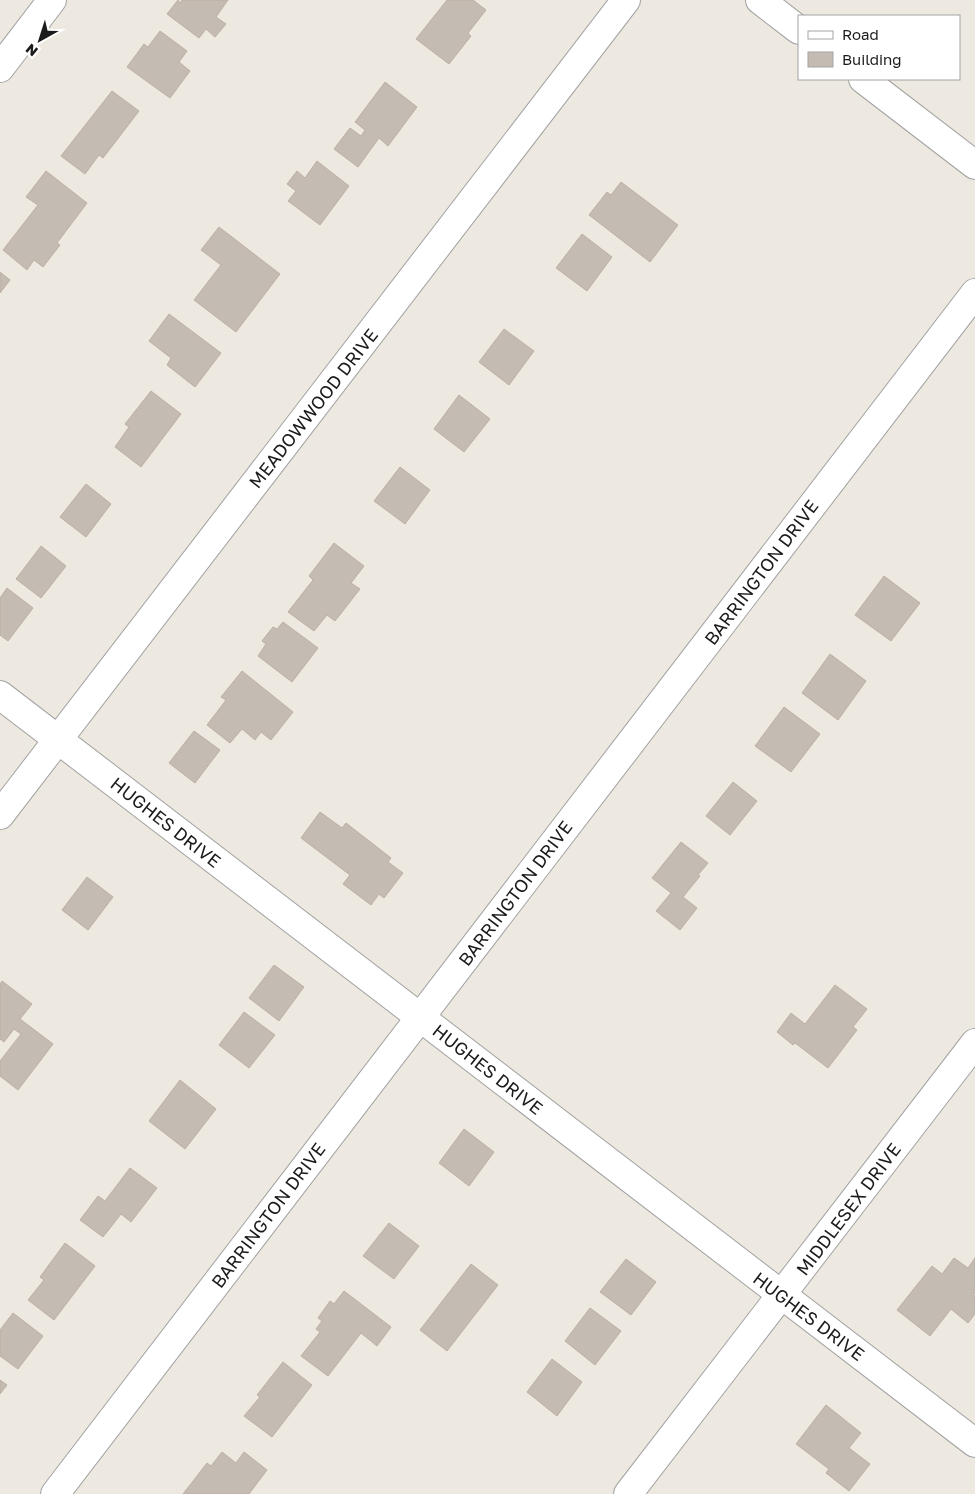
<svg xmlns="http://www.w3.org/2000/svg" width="975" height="1494" viewBox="0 0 975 1494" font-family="'Golos Text',sans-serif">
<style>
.building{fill:#c4bbb3;stroke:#beafa2}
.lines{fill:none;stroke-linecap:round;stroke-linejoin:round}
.minor-casing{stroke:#a2a2a2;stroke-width:30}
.minor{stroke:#fff;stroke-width:28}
.labels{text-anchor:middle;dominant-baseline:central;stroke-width:5;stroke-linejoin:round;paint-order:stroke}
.street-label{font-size:18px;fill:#1b1b1b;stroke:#fff}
</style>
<rect width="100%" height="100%" fill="#ede9e0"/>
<g class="building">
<path d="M 178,0 L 180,3 L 182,0 L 228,0 L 216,17 L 226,24 L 215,37 L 206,29 L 199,38 L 167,14 Z"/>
<path d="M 447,0 L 473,0 L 486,10 L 468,33 L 471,36 L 449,64 L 416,39 Z"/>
<path d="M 160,31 L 187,51 L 179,62 L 190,71 L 170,98 L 127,67 L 144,44 L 148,47 Z"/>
<path d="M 385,82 L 417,107 L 388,146 L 379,138 L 358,167 L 334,149 L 350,128 L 361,136 L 365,130 L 355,122 Z"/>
<path d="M 112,91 L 139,111 L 103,158 L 99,155 L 85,174 L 61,156 Z"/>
<path d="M 317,161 L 349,186 L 320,225 L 288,201 L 296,191 L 287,184 L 297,171 L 305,178 Z"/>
<path d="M 46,171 L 87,203 L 57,243 L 60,245 L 43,267 L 34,260 L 27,270 L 3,250 L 38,205 L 26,197 Z"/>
<path d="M 621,182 L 678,225 L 650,262 L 589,215 L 607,192 L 611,195 Z"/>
<path d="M 219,227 L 280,274 L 236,332 L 194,300 L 221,265 L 201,250 Z"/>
<path d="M 582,234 L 612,257 L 587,291 L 556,268 Z"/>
<path d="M 0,272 L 10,280 L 0,293 Z"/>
<path d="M 169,314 L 221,353 L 195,387 L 167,365 L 171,358 L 149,341 Z"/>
<path d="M 504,329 L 534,351 L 509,385 L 479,362 Z"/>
<path d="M 151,391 L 181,414 L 141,467 L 115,447 L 129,427 L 125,424 Z"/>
<path d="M 459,395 L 490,419 L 464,452 L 434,429 Z"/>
<path d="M 400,467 L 430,490 L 405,524 L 374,501 Z"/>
<path d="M 86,484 L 111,504 L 86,537 L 60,517 Z"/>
<path d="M 334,543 L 364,566 L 351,583 L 360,589 L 335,621 L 327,615 L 314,631 L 288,612 L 313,580 L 309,576 Z"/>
<path d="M 41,546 L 66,566 L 41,598 L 16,579 Z"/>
<path d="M 884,576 L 920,603 L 891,641 L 855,615 Z"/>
<path d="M 7,588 L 33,608 L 8,641 L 0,635 L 0,598 Z"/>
<path d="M 283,622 L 318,648 L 292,682 L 258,656 L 266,644 L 262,641 L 273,627 L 277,629 Z"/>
<path d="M 830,654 L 866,681 L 838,720 L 802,693 Z"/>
<path d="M 242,671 L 293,712 L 271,740 L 261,732 L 255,740 L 242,729 L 230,743 L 207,725 L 226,700 L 221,697 Z"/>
<path d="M 784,707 L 820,734 L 791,772 L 755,746 Z"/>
<path d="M 194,731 L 220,750 L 195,783 L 169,763 Z"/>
<path d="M 733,782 L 757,801 L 730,835 L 706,816 Z"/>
<path d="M 320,812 L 342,828 L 346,823 L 391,858 L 388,862 L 403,873 L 384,898 L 379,894 L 371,905 L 343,884 L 350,875 L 301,838 Z"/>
<path d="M 681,842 L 708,863 L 698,875 L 700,876 L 683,897 L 697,908 L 680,930 L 656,911 L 671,893 L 652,878 Z"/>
<path d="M 87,877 L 113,897 L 88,930 L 62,910 Z"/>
<path d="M 274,965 L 304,987 L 279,1021 L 249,998 Z"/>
<path d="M 2,981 L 32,1004 L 20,1019 L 53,1044 L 18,1090 L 0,1076 L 0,1061 L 21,1034 L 14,1029 L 4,1042 L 0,1039 L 0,984 Z"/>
<path d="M 835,985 L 867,1009 L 853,1027 L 857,1030 L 828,1068 L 795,1043 L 793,1045 L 777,1032 L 791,1013 L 805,1024 Z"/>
<path d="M 244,1012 L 275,1035 L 249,1068 L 219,1045 Z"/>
<path d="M 180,1080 L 216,1109 L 185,1149 L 149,1121 Z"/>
<path d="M 464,1129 L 494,1152 L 469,1186 L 439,1163 Z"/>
<path d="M 130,1168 L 157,1188 L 131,1222 L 121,1214 L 103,1237 L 80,1220 L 98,1196 L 105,1201 Z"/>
<path d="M 389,1223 L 419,1246 L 394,1279 L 363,1256 Z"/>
<path d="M 65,1243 L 95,1266 L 54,1320 L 28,1300 L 44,1280 L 40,1277 Z"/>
<path d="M 954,1258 L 968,1268 L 975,1258 L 975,1293 L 973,1295 L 975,1296 L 975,1314 L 968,1323 L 951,1309 L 930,1336 L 897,1310 L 932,1266 L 942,1274 Z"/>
<path d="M 626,1259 L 656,1282 L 631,1315 L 600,1292 Z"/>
<path d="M 471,1264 L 498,1285 L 447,1351 L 420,1330 Z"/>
<path d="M 344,1291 L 391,1327 L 377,1346 L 361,1333 L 328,1376 L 301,1356 L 320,1332 L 316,1329 L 322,1321 L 318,1318 L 330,1301 L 334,1304 Z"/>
<path d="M 590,1308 L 621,1331 L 595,1365 L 565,1341 Z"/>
<path d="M 13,1313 L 43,1336 L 18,1369 L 0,1356 L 0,1330 Z"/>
<path d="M 552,1359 L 582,1382 L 557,1416 L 527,1392 Z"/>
<path d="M 283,1362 L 312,1385 L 272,1437 L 244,1416 L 260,1397 L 257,1395 Z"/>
<path d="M 0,1380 L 7,1385 L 0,1394 Z"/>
<path d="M 826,1405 L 861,1433 L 849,1448 L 870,1464 L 849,1491 L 826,1473 L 829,1469 L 796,1444 Z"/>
<path d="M 222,1452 L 236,1463 L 244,1452 L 267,1470 L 249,1494 L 183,1494 L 207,1463 L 211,1466 Z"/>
</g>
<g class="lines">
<defs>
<g id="minor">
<path d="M 760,0 L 799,30"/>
<path d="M 0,68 L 52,0"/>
<path d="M 863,79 L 975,165"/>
<path d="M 0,695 L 975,1443"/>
<path d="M 0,815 L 626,0"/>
<path d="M 55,1494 L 975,293"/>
<path d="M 628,1494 L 975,1043"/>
</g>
</defs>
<use href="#minor" class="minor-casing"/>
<use href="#minor" class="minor"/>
</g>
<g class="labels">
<g class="street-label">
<text transform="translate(313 408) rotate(-52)">MEADOWWOOD DRIVE</text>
<text transform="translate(761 572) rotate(-53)">BARRINGTON DRIVE</text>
<text transform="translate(166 822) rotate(38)">HUGHES DRIVE</text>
<text transform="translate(515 893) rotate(-53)">BARRINGTON DRIVE</text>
<text transform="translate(488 1069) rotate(38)">HUGHES DRIVE</text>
<text transform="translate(848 1209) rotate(-53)">MIDDLESEX DRIVE</text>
<text transform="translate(268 1215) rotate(-53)">BARRINGTON DRIVE</text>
<text transform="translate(809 1316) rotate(37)">HUGHES DRIVE</text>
</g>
</g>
<rect x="798" y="15" width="162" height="65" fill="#ffffff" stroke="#a4a4a4"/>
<rect x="808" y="31" width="25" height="8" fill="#ffffff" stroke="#a4a4a4"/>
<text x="842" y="40" font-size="15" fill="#1b1b1b">Road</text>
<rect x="808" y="52" width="25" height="15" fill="#c4bbb3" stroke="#a4a4a4"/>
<text x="842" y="65" font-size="15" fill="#1b1b1b">Building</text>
<g transform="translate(40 40) rotate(219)" stroke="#ffffff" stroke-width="4" paint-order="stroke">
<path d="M0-4L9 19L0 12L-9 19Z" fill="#1b1b1b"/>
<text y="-8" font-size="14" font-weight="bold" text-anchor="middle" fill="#1b1b1b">N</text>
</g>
</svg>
